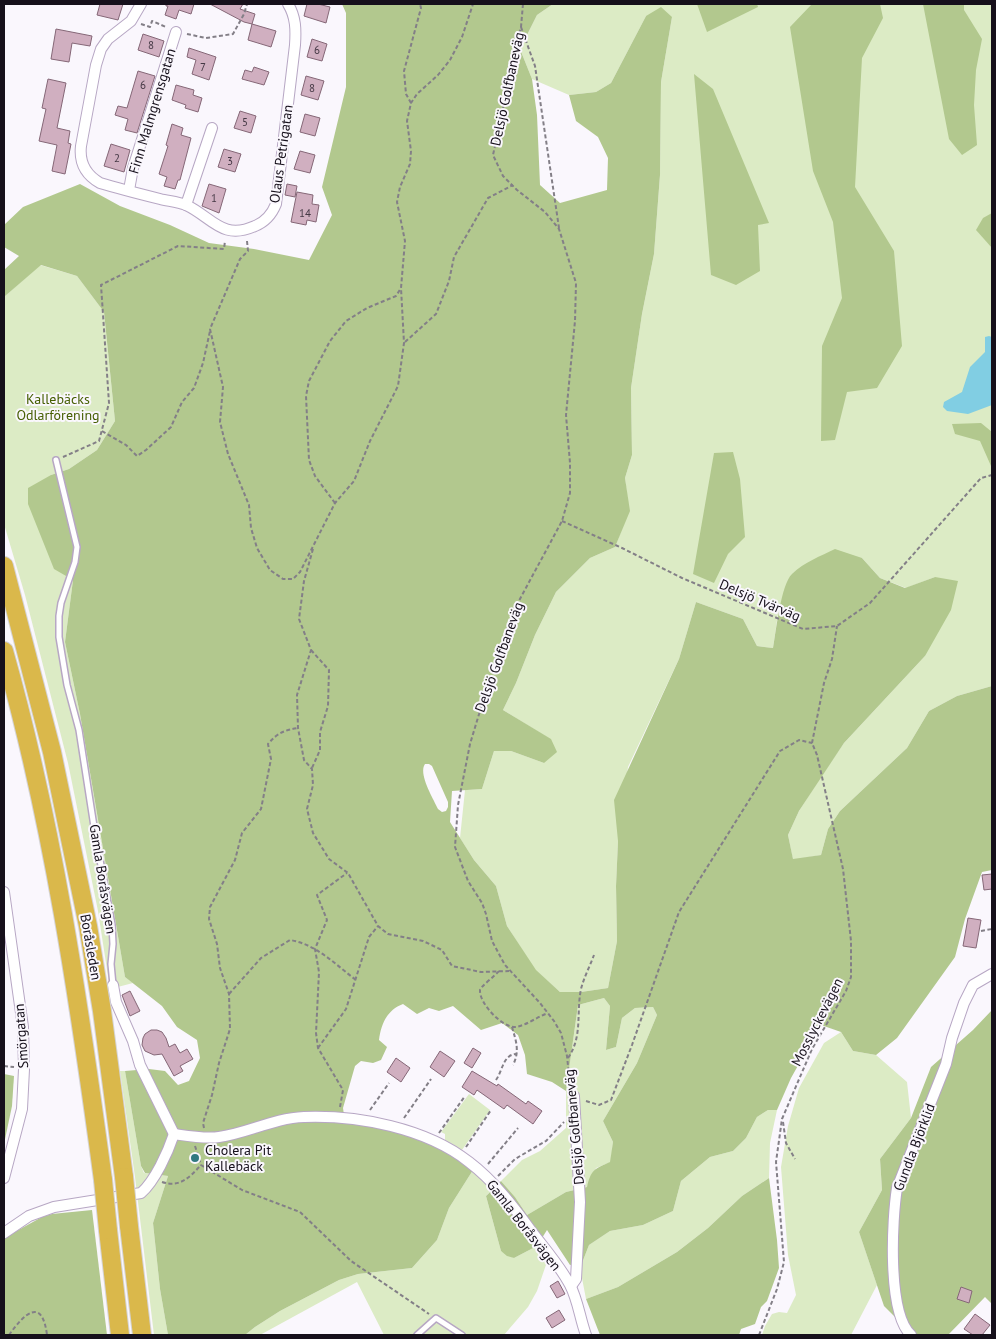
<svg xmlns="http://www.w3.org/2000/svg" width="996" height="1339" viewBox="0 0 996 1339" font-family="'PT Sans',sans-serif">
<style>
.green{fill:#dcebc5}
.forest{fill:#b2c88e;fill-rule:evenodd}
.water{fill:#81cee3}
.building{fill:#d0afc0;stroke:#856777}
.lines{fill:none;stroke-linecap:round;stroke-linejoin:round}
.lane-casing{stroke:#b7a7c4;stroke-width:8}
.street-casing{stroke:#b7a7c4;stroke-width:12}
.highway-casing{stroke:#d5d4d6;stroke-width:20}
.path{stroke:#837f87;stroke-width:2;stroke-dasharray:4 2.5;stroke-linecap:butt}
.lane{stroke:#fff;stroke-width:5}
.street{stroke:#fff;stroke-width:10}
.highway{stroke:#dab84b;stroke-width:18}
.highway-bridge-casing{stroke:#d5d4d6;stroke-width:20;stroke-linecap:butt}
.highway-bridge{stroke:#dab84b;stroke-width:18}
.poi-dot{fill:#317981;stroke:#faf7fd;stroke-width:2}
.labels{text-anchor:middle;dominant-baseline:central;stroke-width:4;stroke-linejoin:round;paint-order:stroke}
.number-label{font-size:11px;fill:#443844}
.street-label{font-size:14px;fill:#16101b;stroke:#faf7fd}
.park-label{font-size:14px;fill:#465f03;stroke:#faf7fd}
.poi-label{font-size:14px;fill:#16101b;stroke:#faf7fd;text-anchor:start}
</style>
<rect width="100%" height="100%" fill="#faf7fd"/>
<g class="green">
<path d="M 553,4 L 992,4 L 992,686 L 957,696 L 929,711 L 907,748 L 840,811 L 828,829 L 821,855 L 793,860 L 788,835 L 799,811 L 824,772 L 844,743 L 925,656 L 935,577 L 906,588 L 880,578 L 862,558 L 779,607 L 773,648 L 757,646 L 743,619 L 696,602 L 679,659 L 628,767 L 618,841 L 616,886 L 617,941 L 608,988 L 581,992 L 560,992 L 535,970 L 507,926 L 496,886 L 474,860 L 460,838 L 465,790 L 482,789 L 494,751 L 511,751 L 544,763 L 550,739 L 503,710 L 516,683 L 535,635 L 556,592 L 590,558 L 615,547 L 629,511 L 625,478 L 632,455 L 631,388 L 642,314 L 654,254 L 660,175 L 661,82 L 672,17 L 646,16 L 611,83 L 596,92 L 569,95 L 532,79 L 520,49 L 537,15 Z"/>
<path d="M 40,265 L 77,276 L 104,312 L 115,421 L 97,450 L 69,469 L 51,475 L 73,580 L 65,642 L 80,714 L 125,977 L 133,983 L 110,989 L 98,911 L 68,763 L 25,595 L 4,524 L 4,297 Z"/>
<path d="M 604,998 L 610,1006 L 606,1050 L 616,1047 L 622,1018 L 635,1008 L 653,1007 L 657,1015 L 637,1063 L 603,1121 L 613,1142 L 611,1162 L 596,1168 L 587,1187 L 566,1192 L 527,1215 L 515,1197 L 501,1181 L 522,1160 L 540,1151 L 566,1128 L 566,1091 L 578,1005 Z"/>
<path d="M 841,1032 L 853,1051 L 876,1055 L 907,1082 L 911,1118 L 880,1159 L 882,1190 L 859,1232 L 877,1285 L 851,1335 L 762,1335 L 765,1326 L 772,1314 L 779,1312 L 787,1313 L 796,1295 L 788,1255 L 781,1167 L 788,1126 L 799,1088 L 824,1043 Z"/>
<path d="M 120,1071 L 125,1071 L 141,1166 L 144,1173 L 168,1176 L 153,1223 L 160,1289 L 168,1335 L 154,1335 L 135,1177 Z"/>
<path d="M 469,1094 L 490,1110 L 462,1150 L 445,1140 L 445,1134 L 441,1132 Z"/>
<path d="M 768,1110 L 777,1110 L 770,1143 L 769,1178 L 742,1196 L 708,1228 L 677,1252 L 618,1287 L 586,1299 L 581,1273 L 582,1263 L 589,1245 L 610,1231 L 643,1225 L 673,1211 L 681,1181 L 710,1157 L 733,1151 L 746,1138 L 757,1117 Z"/>
<path d="M 473,1170 L 492,1189 L 486,1196 L 501,1251 L 514,1258 L 537,1246 L 548,1259 L 537,1291 L 528,1307 L 504,1335 L 384,1335 L 357,1282 L 260,1335 L 245,1335 L 255,1327 L 280,1311 L 339,1280 L 358,1274 L 412,1268 L 437,1240 L 449,1208 Z"/>
</g>
<g class="forest">
<path d="M 342,4 L 553,4 L 537,15 L 520,49 L 532,79 L 537,115 L 540,185 L 560,203 L 607,190 L 608,158 L 598,137 L 576,121 L 569,95 L 596,92 L 611,83 L 646,16 L 661,7 L 672,17 L 661,82 L 660,175 L 654,254 L 642,314 L 631,388 L 632,455 L 625,478 L 630,511 L 615,547 L 590,558 L 556,592 L 535,635 L 516,683 L 503,710 L 551,739 L 557,752 L 544,763 L 511,751 L 494,751 L 482,789 L 452,791 L 450,822 L 474,860 L 496,886 L 507,926 L 536,970 L 560,992 L 581,992 L 608,988 L 617,941 L 616,886 L 618,841 L 614,800 L 679,659 L 696,602 L 743,619 L 757,646 L 773,648 C 776,632 781,584 792,574 C 804,562 821,556 835,549 L 862,558 L 880,578 L 905,588 L 935,577 L 958,581 L 951,610 L 925,656 L 844,743 L 799,811 L 788,835 L 793,859 L 821,855 L 828,829 L 840,811 L 907,748 L 929,711 L 957,696 L 992,686 L 992,870 L 982,872 L 965,919 L 955,957 L 897,1038 L 876,1055 L 853,1051 L 841,1032 L 821,1025 L 791,1078 L 777,1110 L 768,1110 L 757,1117 L 746,1138 L 733,1151 L 710,1157 L 681,1181 L 673,1211 L 643,1225 L 610,1231 L 589,1245 L 582,1263 L 570,1265 L 547,1230 L 537,1246 L 514,1258 L 507,1256 L 501,1251 L 486,1196 L 501,1181 L 515,1197 L 527,1215 L 566,1192 L 587,1187 C 591,1170 594,1169 610,1162 L 613,1142 L 603,1121 L 637,1063 L 657,1015 L 653,1007 L 635,1008 L 622,1018 L 616,1047 L 606,1050 L 610,1006 L 604,998 L 578,1005 L 566,1091 L 552,1082 L 527,1074 L 525,1055 L 518,1035 L 502,1023 L 481,1030 L 453,1006 L 439,1011 L 429,1008 L 417,1014 L 403,1004 C 387,1010 381,1024 379,1040 L 387,1047 L 381,1060 L 373,1063 L 361,1061 L 355,1066 L 343,1108 L 345,1122 C 375,1126 410,1130 436,1146 C 449,1153 461,1162 473,1170 L 449,1208 L 437,1240 L 412,1268 L 358,1274 L 339,1280 L 280,1311 L 255,1327 L 245,1335 L 168,1335 L 160,1289 L 153,1223 L 168,1176 L 145,1173 L 141,1166 L 125,1071 L 149,1069 L 165,1071 L 178,1085 L 189,1081 L 200,1058 L 197,1040 L 177,1027 L 162,1006 L 125,977 L 80,714 L 65,642 L 73,580 L 54,569 L 28,504 L 28,488 L 51,475 L 69,469 L 97,450 L 115,421 L 104,312 L 77,276 L 41,265 L 4,297 L 4,270 L 19,256 L 4,247 L 4,225 L 23,207 L 80,184 L 120,206 L 170,225 L 209,243 L 254,249 L 309,260 L 332,215 L 322,187 L 346,87 L 346,13 ZM 425,764 L 429,764 L 432,766 L 448,802 L 448,807 L 446,811 L 442,812 L 438,809 C 433,798 418,774 425,764 Z"/>
<path d="M 697,4 L 757,4 L 758,7 L 707,32 Z"/>
<path d="M 812,4 L 880,4 L 883,18 L 862,58 L 855,187 L 894,251 L 902,346 L 877,388 L 847,392 L 835,440 L 821,441 L 822,346 L 842,298 L 833,222 L 813,171 L 790,27 Z"/>
<path d="M 923,4 L 964,4 L 964,10 L 982,39 L 976,70 L 974,105 L 977,145 L 962,155 L 949,139 Z"/>
<path d="M 694,74 L 713,89 L 769,223 L 758,225 L 760,271 L 736,285 L 711,275 Z"/>
<path d="M 992,213 L 992,248 L 976,230 L 983,218 Z"/>
<path d="M 981,423 L 992,432 L 991,466 L 980,441 L 955,434 L 952,424 Z"/>
<path d="M 733,452 L 740,479 L 745,537 L 728,554 L 714,583 L 693,574 L 714,453 Z"/>
<path d="M 992,1010 L 992,1304 L 985,1297 L 948,1335 L 913,1335 L 884,1306 L 859,1232 L 882,1190 L 880,1159 L 911,1118 L 931,1067 L 973,1030 Z"/>
<path d="M 4,1074 L 14,1076 L 12,1106 L 4,1144 Z"/>
<path d="M 769,1178 L 777,1240 L 779,1268 L 767,1301 L 761,1307 L 755,1324 L 741,1329 L 739,1335 L 600,1335 L 586,1299 L 618,1287 L 677,1252 L 708,1228 L 742,1196 Z"/>
<path d="M 92,1210 L 107,1335 L 4,1335 L 4,1238 L 42,1217 L 52,1214 Z"/>
</g>
<path class="water" d="M 989,336 L 992,337 L 992,405 L 968,414 L 947,411 L 943,407 L 944,402 L 962,392 L 970,367 L 985,352 L 985,337 Z"/>
<g class="building">
<path d="M 100,4 L 123,4 L 118,20 L 97,15 Z"/>
<path d="M 166,4 L 194,4 L 191,14 L 179,10 L 176,19 L 165,15 L 168,6 L 166,6 Z"/>
<path d="M 210,4 L 243,4 L 240,9 L 255,14 L 252,24 L 244,22 Z"/>
<path d="M 307,4 L 318,4 L 330,7 L 326,23 L 304,16 Z"/>
<path d="M 252,24 L 276,31 L 271,47 L 248,40 Z"/>
<path d="M 56,29 L 92,36 L 90,46 L 72,43 L 69,62 L 51,59 Z"/>
<path d="M 143,34 L 164,41 L 159,57 L 138,50 Z"/>
<path d="M 312,39 L 327,44 L 322,61 L 307,57 Z"/>
<path d="M 189,48 L 216,57 L 209,80 L 192,74 L 196,60 L 187,57 Z"/>
<path d="M 254,67 L 269,72 L 264,85 L 242,79 L 245,70 L 252,72 Z"/>
<path d="M 138,71 L 155,76 L 137,133 L 125,130 L 128,119 L 115,115 L 118,106 L 127,108 Z"/>
<path d="M 306,76 L 324,81 L 318,100 L 301,95 Z"/>
<path d="M 48,79 L 66,83 L 57,128 L 70,131 L 68,143 L 71,144 L 65,174 L 52,171 L 57,145 L 39,141 L 46,109 L 42,108 Z"/>
<path d="M 176,85 L 194,90 L 193,95 L 202,98 L 198,112 L 185,108 L 186,105 L 172,100 Z"/>
<path d="M 240,111 L 256,116 L 251,133 L 234,128 Z"/>
<path d="M 305,114 L 320,118 L 315,136 L 300,132 Z"/>
<path d="M 172,124 L 183,128 L 181,135 L 191,138 L 180,180 L 178,180 L 175,189 L 164,186 L 167,177 L 159,174 L 168,146 L 166,145 Z"/>
<path d="M 111,144 L 130,150 L 124,172 L 104,166 Z"/>
<path d="M 224,149 L 241,154 L 235,172 L 218,167 Z"/>
<path d="M 300,151 L 315,155 L 310,173 L 294,169 Z"/>
<path d="M 209,184 L 226,189 L 219,213 L 202,206 Z"/>
<path d="M 287,184 L 297,186 L 295,197 L 285,195 Z"/>
<path d="M 297,192 L 313,195 L 312,204 L 319,205 L 316,222 L 307,220 L 306,225 L 291,222 Z"/>
<path d="M 992,874 L 992,889 L 984,890 L 982,875 Z"/>
<path d="M 968,918 L 981,920 L 976,948 L 963,946 Z"/>
<path d="M 130,991 L 140,1011 L 130,1016 L 122,995 Z"/>
<path d="M 151,1030 L 157,1030 L 162,1032 L 166,1038 L 169,1047 L 175,1044 L 180,1053 L 187,1049 L 193,1059 L 180,1066 L 183,1071 L 174,1076 L 162,1054 L 154,1055 L 145,1051 L 142,1045 L 143,1038 L 145,1034 Z"/>
<path d="M 473,1048 L 481,1053 L 472,1068 L 464,1063 Z"/>
<path d="M 440,1051 L 455,1061 L 444,1077 L 430,1067 Z"/>
<path d="M 396,1058 L 410,1068 L 401,1082 L 387,1072 Z"/>
<path d="M 472,1071 L 497,1086 L 498,1084 L 526,1104 L 528,1101 L 542,1111 L 533,1124 L 507,1105 L 504,1109 L 477,1090 L 474,1095 L 462,1087 Z"/>
<path d="M 558,1281 L 565,1294 L 557,1298 L 550,1286 Z"/>
<path d="M 961,1287 L 972,1291 L 969,1303 L 957,1299 Z"/>
<path d="M 559,1310 L 565,1320 L 552,1328 L 546,1318 Z"/>
<path d="M 975,1314 L 990,1325 L 982,1335 L 973,1335 L 964,1329 Z"/>
</g>
<g class="lines">
<defs>
<g id="lane">
<path d="M 56,460 L 77,547 L 75,562 L 61,603 L 59,616 L 59,637 L 67,685 L 79,730 L 95,833 L 112,925 L 113,944 L 111,964 L 113,985"/>
<path d="M 417,1335 L 436,1318 L 462,1335"/>
</g>
<g id="street">
<path d="M 141,4 L 131,21 L 108,39 L 101,49 L 96,65 L 81,146 C 79,163 86,175 100,183 C 120,189 140,194 160,199 C 168,201 178,202 186,205 C 212,217 222,241 255,226 C 265,222 272,214 276,204 L 295,45 C 296,30 296,17 288,4"/>
<path d="M 129,190 L 133,168 L 176,32"/>
<path d="M 186,205 L 212,128"/>
<path d="M 4,892 L 23,1027 L 24,1069 L 22,1109 L 4,1178"/>
<path d="M 113,985 L 116,1002 L 133,1041 L 140,1065 L 174,1134"/>
<path d="M 174,1134 C 188,1136 205,1139 219,1137 C 248,1133 274,1118 304,1117 C 358,1115 426,1128 469,1162 C 494,1181 514,1207 532,1232 C 545,1249 560,1266 570,1285 C 578,1300 580,1319 586,1335"/>
<path d="M 4,1233 L 29,1216 L 54,1207 L 141,1193 C 155,1181 168,1152 174,1134"/>
<path d="M 571,1286 L 576,1279 L 580,1202 L 574,1096"/>
<path d="M 911,1335 C 887,1313 892,1219 897,1188 L 946,1064 L 952,1038 L 964,1003 L 973,985 L 992,974"/>
</g>
<g id="highway">
<path d="M 4,566 L 52,752 L 88,926 L 102,1011 L 124,1177"/>
<path d="M 4,651 C 53,824 79,1002 103,1180"/>
<path d="M 129,1226 L 142,1335"/>
<path d="M 108,1230 L 120,1335"/>
</g>
</defs>
<use href="#lane" class="lane-casing"/>
<use href="#street" class="street-casing"/>
<use href="#highway" class="highway-casing"/>
<g class="path">
<path d="M 523,4 L 521,27 L 509,71 L 503,109 L 493,155 L 503,176 L 517,190 L 545,212 L 559,229 L 576,283 L 575,321 L 566,415 L 570,463 L 570,493 L 562,521 L 514,610 L 483,701 L 470,744 L 458,805 L 455,847 L 468,881 L 482,903 L 486,914 L 492,941 L 505,965 L 540,1003 L 554,1021 L 561,1033 L 567,1056 L 570,1085"/>
<path d="M 141,24 L 150,27 L 152,21 L 166,27"/>
<path d="M 521,27 L 535,66 L 559,228"/>
<path d="M 187,34 L 206,38 L 233,34 L 244,14 L 247,4"/>
<path d="M 411,103 L 406,94 L 404,71 L 421,8 L 420,4"/>
<path d="M 247,241 L 248,251 L 240,259 L 210,329 L 223,387 L 220,422 L 228,454 L 249,505 L 251,528 L 257,548 L 270,570 L 283,579 L 293,579 L 300,572 L 335,503 L 354,481 L 370,441 L 398,386 L 404,343 L 401,288"/>
<path d="M 405,342 L 436,314 L 449,281 L 454,257 L 488,198 L 513,185"/>
<path d="M 102,431 L 126,445 L 137,456 L 146,450 L 171,427 L 182,402 L 194,388 L 203,363 L 210,331"/>
<path d="M 63,457 L 99,441 L 109,403 L 101,285 L 178,246 L 224,249 L 225,241"/>
<path d="M 335,503 L 315,476 L 309,460 L 306,396 L 309,381 L 330,341 L 346,321 L 367,308 L 396,296 L 401,288 L 405,241 L 397,202 L 400,187 L 410,164 L 411,151 L 407,121 L 411,103 L 417,94 L 438,75 L 450,60 L 462,37 L 473,4"/>
<path d="M 562,521 L 622,548 L 682,578 L 803,629 L 837,626 L 870,603 L 981,478 L 992,475"/>
<path d="M 313,549 L 304,581 L 299,619 L 311,650 L 297,695 L 298,728 L 304,760 L 312,769 L 313,785 L 307,809 L 313,833 L 329,859 L 348,873 L 378,926 L 388,934 L 423,941 L 442,950 L 452,966 L 481,972 L 509,971"/>
<path d="M 311,650 L 329,670 L 328,706 L 320,732 L 320,750 L 312,768"/>
<path d="M 981,931 L 992,929"/>
<path d="M 499,971 C 496,975 480,987 480,990 C 479,1003 502,1028 516,1027 C 527,1025 537,1017 548,1013"/>
<path d="M 229,994 L 261,958 L 290,940 C 316,944 336,965 356,980"/>
<path d="M 512,1027 C 516,1041 520,1051 513,1065"/>
<path d="M 318,1048 L 346,1009 L 369,937 L 378,926"/>
<path d="M 568,1058 C 583,1036 576,1013 581,989 C 584,977 590,966 594,955"/>
<path d="M 4,1066 L 14,1067"/>
<path d="M 496,1080 C 503,1070 503,1054 517,1054"/>
<path d="M 586,1101 L 599,1105 L 611,1100 L 632,1045 L 679,912 L 780,751 L 799,740 L 812,743"/>
<path d="M 340,1107 L 343,1090 L 318,1048 L 316,1033 L 319,972 L 315,949 L 327,920 L 317,895 L 347,873"/>
<path d="M 370,1110 L 389,1083"/>
<path d="M 404,1118 L 431,1079"/>
<path d="M 783,1122 L 786,1143 L 795,1159"/>
<path d="M 204,1128 L 203,1123 L 212,1095 L 219,1063 L 230,1029 L 229,994 L 220,968 L 217,944 L 209,919 L 210,907 L 235,860 L 242,833 L 261,809 L 271,759 L 268,744 C 277,733 285,730 298,728"/>
<path d="M 439,1133 L 465,1096"/>
<path d="M 195,1146 L 201,1165 L 242,1190 L 300,1212 L 351,1261 L 429,1314"/>
<path d="M 466,1147 L 491,1110"/>
<path d="M 488,1164 L 518,1128"/>
<path d="M 498,1176 L 515,1159 L 546,1141 L 564,1122"/>
<path d="M 162,1182 C 180,1188 190,1177 201,1165"/>
<path d="M 9,1335 C 24,1314 42,1296 47,1335"/>
<path d="M 759,1335 L 777,1289 L 784,1262 L 776,1162 L 782,1119 L 812,1049 L 846,991 L 851,977 L 851,941 L 843,869 L 817,755 L 812,743 L 824,683 L 832,659 L 837,626"/>
</g>
<use href="#lane" class="lane"/>
<use href="#street" class="street"/>
<use href="#highway" class="highway"/>
<defs>
<g id="highway-bridge">
<path d="M 124,1177 L 129,1226"/>
<path d="M 103,1180 L 108,1230"/>
</g>
</defs>
<use href="#highway-bridge" class="highway-bridge-casing"/>
<use href="#highway-bridge" class="highway-bridge"/>
</g>
<circle class="poi-dot" cx="195" cy="1158" r="5"/>
<g class="labels">
<g class="number-label">
<text x="151" y="45">8</text>
<text x="317" y="50">6</text>
<text x="203" y="67">7</text>
<text x="143" y="85">6</text>
<text x="312" y="88">8</text>
<text x="245" y="122">5</text>
<text x="117" y="158">2</text>
<text x="230" y="161">3</text>
<text x="214" y="198">1</text>
<text x="305" y="213">14</text>
</g>
<g class="street-label">
<text transform="translate(507 89) rotate(-78)">Delsjö Golfbaneväg</text>
<text transform="translate(152 111) rotate(-73)">Finn Malmgrensgatan</text>
<text transform="translate(281 154) rotate(-82)">Olaus Petrigatan</text>
<text transform="translate(760 600) rotate(23)">Delsjö Tvärväg</text>
<text transform="translate(499 657) rotate(-70)">Delsjö Golfbaneväg</text>
<text transform="translate(103 879) rotate(81)">Gamla Boråsvägen</text>
<text transform="translate(91 947) rotate(80)">Boråsleden</text>
<text transform="translate(817 1022) rotate(-63)">Mosslyckevägen</text>
<text transform="translate(21 1036) rotate(-94)">Smörgatan</text>
<text transform="translate(574 1127) rotate(-95)">Delsjö Golfbaneväg</text>
<text transform="translate(914 1147) rotate(-69)">Gundla Björklid</text>
<text transform="translate(524 1225) rotate(52)">Gamla Boråsvägen</text>
</g>
<g class="park-label">
<text x="58" y="399">Kallebäcks<tspan x="58" dy="16">Odlarförening</tspan></text>
</g>
<g class="poi-label">
<text x="205" y="1150">Cholera Pit<tspan x="205" dy="16">Kallebäck</tspan></text>
</g>
</g>
<rect width="996" height="1339" fill="none" stroke="#16101b" stroke-width="10"/>
</svg>
